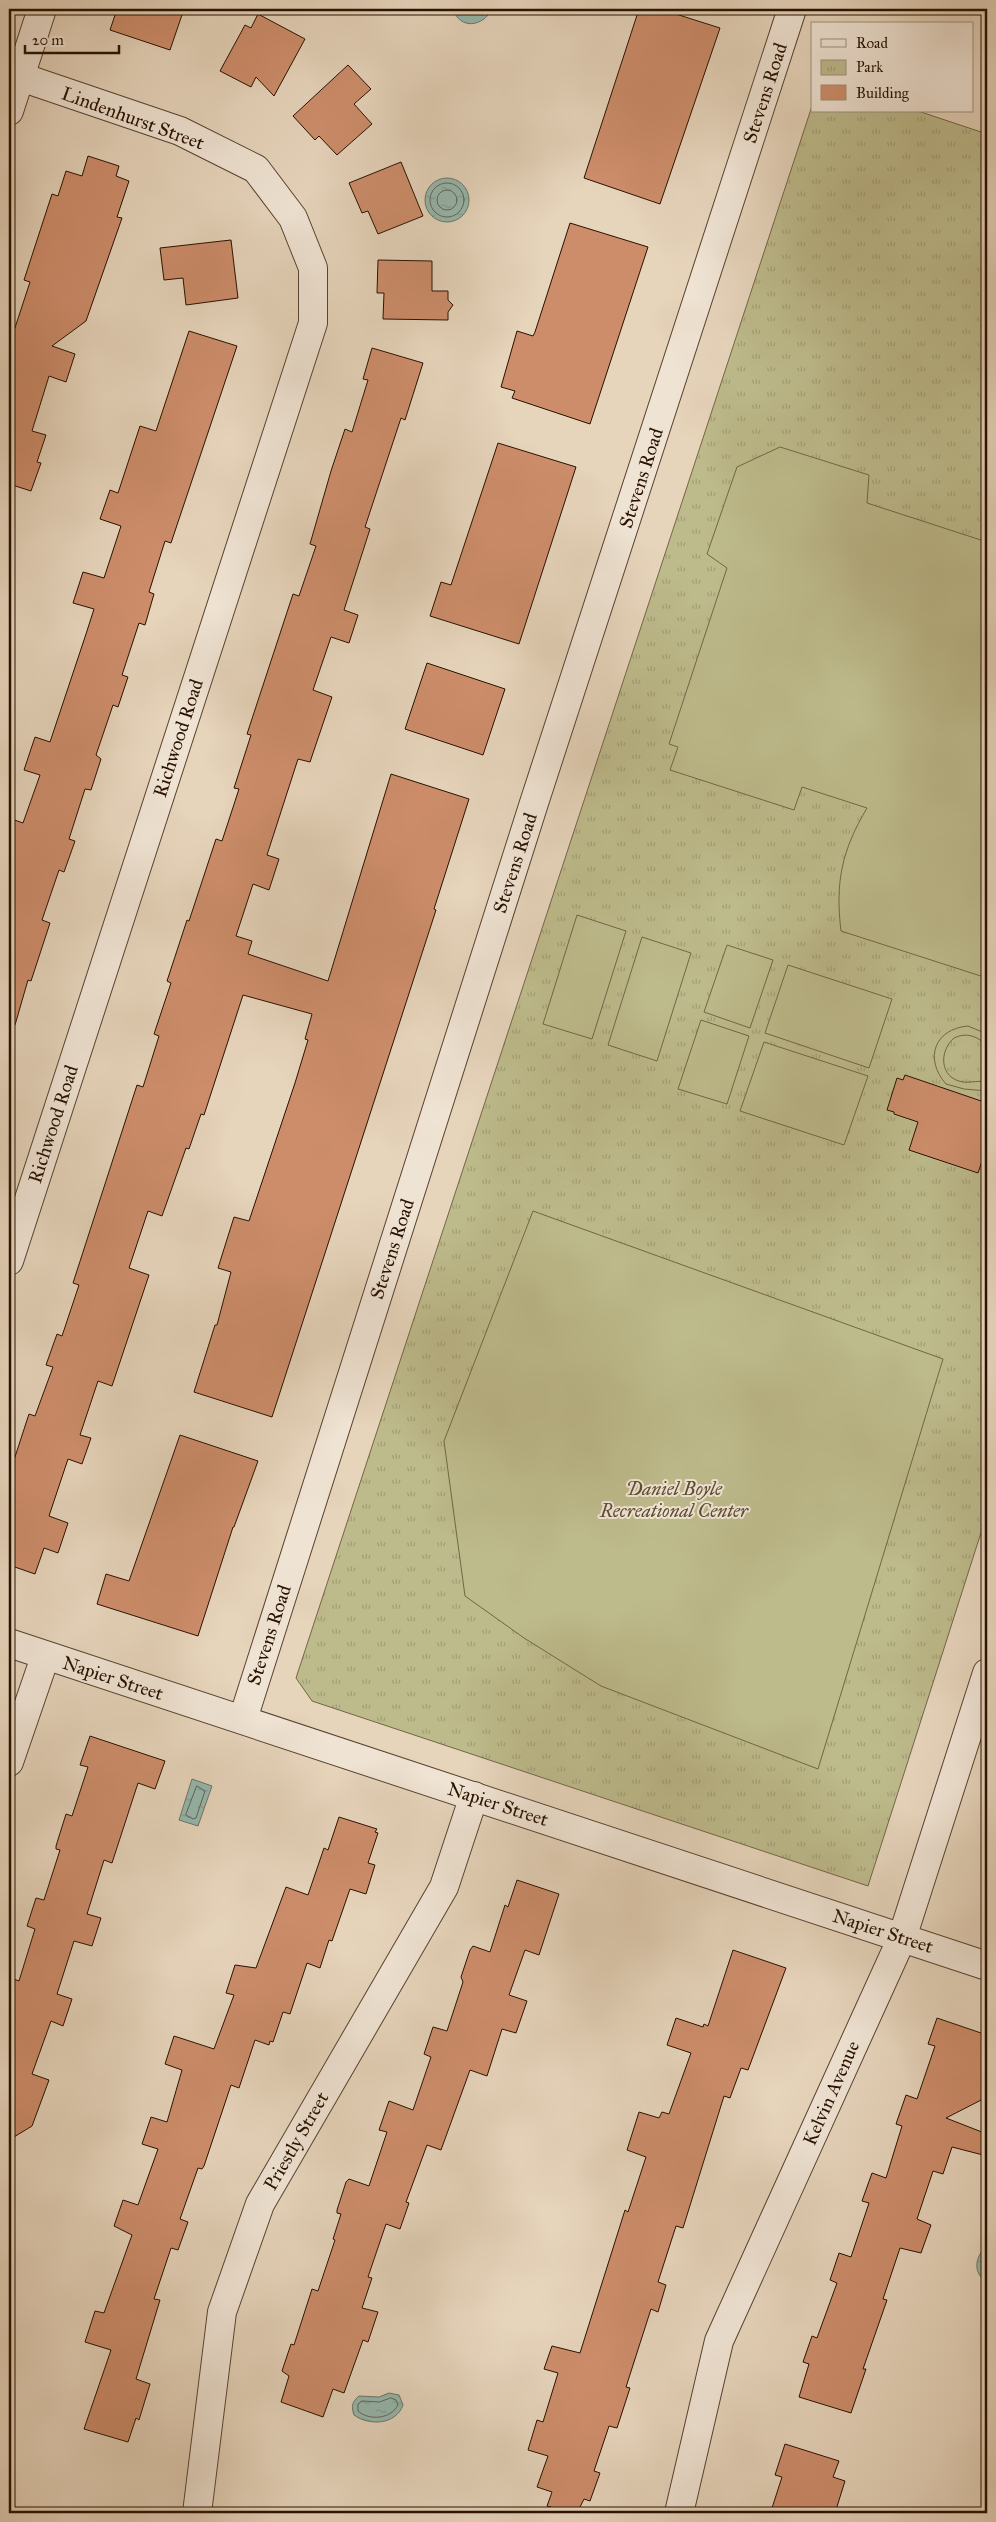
<svg xmlns="http://www.w3.org/2000/svg" width="996" height="2522" viewBox="0 0 996 2522" font-family="'IM FELL Great Primer',serif">
<style>
.park{fill:url(#park-tufts);stroke:#726646}
.pitch{fill:#bdba8b;stroke:#726646}
.water{fill:url(#water-ripples);stroke:#6a7568}
.lines{fill:none;stroke-linecap:round;stroke-linejoin:round}
.shore{stroke:#5f6457;stroke-width:1}
.building{fill:#cd8d6b;stroke:#281100}
.minor-casing{stroke:#58422f;stroke-width:30}
.minor{stroke:#efe3d3;stroke-width:28}
.labels{text-anchor:middle;dominant-baseline:central;stroke-width:4;stroke-linejoin:round;paint-order:stroke}
.street-label{font-size:19px;fill:#281100;stroke:#efe3d3}
.park-label{font-size:19px;font-style:italic;fill:#5c4c31;stroke:#efe3d3}
</style>
<defs>
<pattern id="park-tufts" width="24" height="20" patternUnits="userSpaceOnUse" patternTransform="scale(1.25)"><rect width="24" height="20" fill="#bdba8b"/><path d="M3 7l-1-3M5 7V3M7 7l1-3M15 17l-1-3M17 17v-4M19 17l1-3" fill="none" stroke="#a29f76"/></pattern>
<pattern id="water-ripples" width="26" height="14" patternUnits="userSpaceOnUse" patternTransform="scale(1.25)"><rect width="26" height="14" fill="#96b8ae"/><path d="M2 4q2-2 4 0t4 0M15 11q2-2 4 0t4 0" fill="none" stroke="#819d94"/></pattern>
</defs>
<rect width="100%" height="100%" fill="#e6d4bb"/>
<filter id="stains"><feTurbulence type="fractalNoise" baseFrequency=".004" numOctaves="4"/><feColorMatrix values="0 0 0 0 .2 0 0 0 0 .09 0 0 0 0 .02 0 0 0 .5 -.17"/></filter>
<radialGradient id="worn" r=".72"><stop offset=".6" stop-color="#630" stop-opacity="0"/><stop offset="1" stop-color="#630" stop-opacity=".3"/></radialGradient>
<path class="park" d="M 812,106 L 812,111 L 918,111 L 987,134 L 987,1514 L 868,1886 L 312,1701 L 296,1678 Z"/>
<g class="pitch">
<path d="M 780,447 L 869,475 L 867,503 L 987,542 L 987,978 L 841,931 C 835,882 842,850 867,808 L 802,787 L 794,810 L 670,770 L 678,747 L 669,744 L 727,568 L 707,554 L 737,467 Z"/>
<path d="M 577,915 L 626,931 L 592,1039 L 543,1024 Z"/>
<path d="M 642,937 L 691,953 L 657,1061 L 608,1045 Z"/>
<path d="M 727,945 L 773,960 L 750,1028 L 704,1012 Z"/>
<path d="M 788,965 L 892,999 L 869,1068 L 765,1033 Z"/>
<path d="M 701,1020 L 749,1036 L 727,1104 L 678,1089 Z"/>
<path d="M 968,1026 L 987,1034 L 987,1045 C 976,1036 967,1032 954,1038 C 939,1051 939,1078 963,1082 C 971,1083 979,1080 987,1082 L 987,1091 L 964,1089 L 946,1084 C 924,1059 934,1029 968,1026 Z"/>
<path d="M 764,1042 L 868,1076 L 844,1145 L 740,1111 Z"/>
<path d="M 533,1211 L 943,1359 L 818,1769 L 601,1686 L 524,1638 L 465,1596 L 444,1441 Z"/>
</g>
<g class="water">
<path d="M 453,9 L 492,9 C 483,27 460,30 453,9 Z"/>
<circle cx="447" cy="200" r="22"/>
<path d="M 192,1779 L 212,1786 L 198,1826 L 179,1820 Z"/>
<path d="M 987,2246 L 987,2282 C 972,2273 975,2256 987,2246 Z"/>
<path d="M 389,2393 L 399,2395 L 403,2405 C 396,2425 369,2426 354,2415 C 351,2406 352,2402 359,2396 L 379,2397 Z"/>
</g>
<g class="lines">
<g class="shore">
<circle cx="447" cy="200" r="17"/>
<circle cx="447" cy="200" r="10"/>
<path d="M 197,1786 L 205,1791 L 196,1818 L 193,1819 L 186,1815 Z"/>
<path d="M 391,2398 L 396,2400 L 398,2405 C 391,2419 369,2421 358,2411 L 358,2404 L 362,2401 L 379,2402 Z"/>
</g>
</g>
<g class="building">
<path d="M 117,9 L 184,9 L 170,50 L 110,30 Z"/>
<path d="M 639,9 L 660,9 L 720,28 L 660,204 L 584,178 Z"/>
<path d="M 258,14 L 305,39 L 274,96 L 256,77 L 251,87 L 220,71 L 245,25 L 251,28 Z"/>
<path d="M 348,65 L 371,89 L 354,104 L 372,124 L 337,155 L 319,136 L 315,140 L 293,116 Z"/>
<path d="M 88,156 L 119,166 L 116,176 L 129,181 L 117,217 L 122,218 L 86,321 L 52,346 L 75,354 L 66,382 L 49,376 L 32,431 L 46,435 L 37,462 L 41,463 L 31,491 L 9,484 L 9,346 L 30,282 L 24,280 L 52,194 L 58,196 L 66,171 L 82,176 Z"/>
<path d="M 401,162 L 423,216 L 378,234 L 368,211 L 362,213 L 349,183 Z"/>
<path d="M 570,223 L 648,247 L 590,424 L 512,398 L 515,391 L 501,387 L 517,331 L 533,336 L 535,332 Z"/>
<path d="M 231,240 L 238,298 L 186,305 L 183,278 L 164,280 L 160,248 Z"/>
<path d="M 378,260 L 432,261 L 432,291 L 448,291 L 448,300 L 453,305 L 448,312 L 448,320 L 383,319 L 384,293 L 377,293 Z"/>
<path d="M 189,331 L 237,346 L 171,543 L 165,541 L 149,592 L 154,594 L 145,625 L 139,623 L 122,675 L 128,677 L 118,707 L 113,705 L 96,755 L 101,759 L 91,790 L 85,789 L 69,839 L 75,841 L 64,872 L 59,870 L 42,920 L 50,923 L 31,981 L 28,980 L 15,1025 L 9,1024 L 9,818 L 23,823 L 40,775 L 24,770 L 35,737 L 50,742 L 86,634 L 94,609 L 73,603 L 83,572 L 104,578 L 121,526 L 100,519 L 110,490 L 118,493 L 140,426 L 156,431 Z"/>
<path d="M 372,348 L 423,363 L 405,420 L 401,418 L 365,527 L 370,529 L 344,610 L 358,615 L 349,643 L 331,637 L 313,690 L 332,697 L 310,762 L 298,759 L 267,855 L 279,859 L 269,890 L 253,884 L 236,936 L 252,941 L 248,954 L 328,981 L 391,774 L 469,799 L 434,909 L 436,910 L 272,1417 L 194,1392 L 215,1325 L 217,1325 L 231,1272 L 218,1268 L 234,1217 L 249,1221 L 295,1083 L 308,1040 L 305,1039 L 312,1014 L 243,995 L 204,1115 L 201,1114 L 189,1149 L 186,1148 L 162,1216 L 148,1211 L 129,1268 L 149,1275 L 112,1386 L 98,1381 L 80,1435 L 91,1438 L 82,1464 L 68,1459 L 49,1516 L 68,1523 L 58,1553 L 44,1548 L 35,1574 L 9,1565 L 9,1466 L 12,1466 L 29,1414 L 35,1416 L 53,1367 L 46,1365 L 57,1334 L 62,1336 L 79,1285 L 73,1283 L 137,1085 L 143,1087 L 159,1036 L 154,1034 L 171,983 L 167,981 L 187,920 L 189,921 L 216,839 L 222,841 L 239,789 L 234,788 L 251,735 L 247,734 L 293,594 L 299,596 L 316,546 L 310,544 L 331,471 L 345,429 L 352,432 L 368,380 L 363,379 Z"/>
<path d="M 498,443 L 576,467 L 519,644 L 430,616 L 441,582 L 451,585 Z"/>
<path d="M 427,663 L 505,689 L 483,755 L 405,729 Z"/>
<path d="M 905,1075 L 987,1103 L 987,1146 L 978,1173 L 909,1150 L 918,1122 L 894,1114 L 894,1112 L 887,1110 L 897,1078 L 903,1080 Z"/>
<path d="M 180,1435 L 258,1461 L 234,1527 L 233,1527 L 198,1636 L 97,1604 L 106,1574 L 129,1581 Z"/>
<path d="M 90,1736 L 165,1761 L 155,1789 L 138,1783 L 112,1863 L 104,1860 L 87,1914 L 101,1918 L 92,1946 L 74,1941 L 57,1994 L 72,1999 L 63,2026 L 51,2021 L 32,2074 L 49,2080 L 32,2126 L 9,2140 L 9,1977 L 19,1981 L 35,1929 L 27,1926 L 36,1898 L 44,1900 L 60,1850 L 56,1849 L 56,1846 L 66,1814 L 72,1816 L 88,1767 L 80,1765 Z"/>
<path d="M 339,1817 L 377,1829 L 375,1832 L 378,1833 L 368,1863 L 375,1865 L 366,1894 L 350,1889 L 332,1941 L 329,1940 L 320,1968 L 307,1963 L 290,2014 L 283,2012 L 273,2042 L 270,2041 L 269,2045 L 255,2040 L 239,2088 L 231,2085 L 204,2166 L 202,2169 L 198,2168 L 180,2219 L 188,2222 L 178,2250 L 171,2248 L 154,2299 L 160,2300 L 136,2379 L 150,2384 L 139,2420 L 136,2418 L 128,2442 L 84,2429 L 111,2350 L 85,2342 L 95,2311 L 104,2313 L 132,2235 L 114,2226 L 123,2200 L 138,2205 L 158,2149 L 142,2144 L 151,2117 L 167,2122 L 182,2070 L 165,2064 L 174,2036 L 214,2049 L 234,1995 L 226,1993 L 235,1965 L 256,1968 L 286,1887 L 308,1895 L 324,1848 L 328,1850 Z"/>
<path d="M 517,1880 L 559,1894 L 539,1955 L 525,1950 L 509,1995 L 527,2001 L 516,2033 L 502,2029 L 487,2076 L 470,2070 L 441,2150 L 427,2145 L 406,2202 L 409,2203 L 400,2229 L 386,2224 L 368,2277 L 372,2278 L 362,2308 L 378,2312 L 368,2342 L 363,2340 L 344,2393 L 333,2389 L 323,2417 L 281,2402 L 289,2376 L 282,2371 L 291,2344 L 294,2345 L 312,2289 L 318,2291 L 335,2240 L 333,2239 L 341,2214 L 337,2213 L 337,2210 L 346,2182 L 349,2179 L 369,2186 L 387,2132 L 379,2130 L 389,2101 L 413,2110 L 431,2057 L 424,2054 L 433,2027 L 447,2031 L 463,1982 L 461,1977 L 470,1950 L 473,1946 L 490,1952 L 505,1905 L 508,1907 Z"/>
<path d="M 733,1950 L 786,1968 L 748,2070 L 741,2068 L 730,2098 L 724,2096 L 683,2228 L 676,2226 L 658,2282 L 666,2285 L 658,2312 L 651,2309 L 626,2387 L 630,2388 L 617,2428 L 609,2426 L 594,2471 L 600,2473 L 590,2501 L 584,2499 L 577,2513 L 571,2513 L 547,2506 L 552,2492 L 537,2487 L 548,2456 L 528,2450 L 537,2420 L 543,2422 L 558,2373 L 544,2369 L 552,2346 L 580,2353 L 625,2210 L 628,2212 L 646,2157 L 627,2150 L 639,2112 L 659,2118 L 662,2112 L 669,2114 L 691,2053 L 667,2045 L 676,2018 L 703,2027 L 704,2024 L 708,2026 Z"/>
<path d="M 937,2018 L 987,2035 L 987,2097 L 946,2118 L 987,2134 L 987,2156 L 952,2147 L 943,2174 L 933,2171 L 917,2219 L 931,2225 L 921,2253 L 900,2248 L 883,2299 L 887,2300 L 863,2369 L 866,2369 L 851,2413 L 799,2397 L 809,2364 L 803,2362 L 812,2336 L 817,2338 L 837,2283 L 830,2280 L 839,2253 L 851,2257 L 869,2203 L 862,2201 L 872,2173 L 886,2178 L 902,2126 L 896,2124 L 906,2095 L 917,2099 L 935,2046 L 928,2044 Z"/>
<path d="M 785,2444 L 839,2461 L 833,2477 L 845,2481 L 835,2513 L 787,2513 L 772,2508 L 782,2477 L 775,2475 Z"/>
</g>
<g class="lines">
<defs>
<g id="minor">
<path d="M 9,73 L 180,131 L 256,169 L 293,218 L 313,268 L 313,323 L 9,1261"/>
<path d="M 9,111 L 42,9"/>
<path d="M 9,1643 L 987,1966"/>
<path d="M 243,1719 L 534,803 L 792,9"/>
<path d="M 9,1762 L 45,1657"/>
<path d="M 197,2513 L 222,2312 L 260,2204 L 444,1887 L 474,1796"/>
<path d="M 679,2513 L 719,2341 L 902,1938 L 987,1673"/>
</g>
</defs>
<use href="#minor" class="minor-casing"/>
<use href="#minor" class="minor"/>
</g>
<g class="labels">
<g class="street-label">
<text transform="translate(765 93) rotate(-72)">Stevens Road</text>
<text transform="translate(133 118) rotate(20)">Lindenhurst Street</text>
<text transform="translate(641 478) rotate(-72)">Stevens Road</text>
<text transform="translate(178 738) rotate(-72)">Richwood Road</text>
<text transform="translate(515 863) rotate(-72)">Stevens Road</text>
<text transform="translate(53 1124) rotate(-72)">Richwood Road</text>
<text transform="translate(392 1249) rotate(-72)">Stevens Road</text>
<text transform="translate(269 1635) rotate(-72)">Stevens Road</text>
<text transform="translate(113 1678) rotate(18)">Napier Street</text>
<text transform="translate(498 1804) rotate(18)">Napier Street</text>
<text transform="translate(883 1931) rotate(18)">Napier Street</text>
<text transform="translate(831 2093) rotate(-66)">Kelvin Avenue</text>
<text transform="translate(296 2141) rotate(-60)">Priestly Street</text>
</g>
<g class="park-label">
<text x="674" y="1488">Daniel Boyle<tspan x="674" dy="22">Recreational Center</tspan></text>
</g>
</g>
<rect width="996" height="2522" fill="none" stroke="#e6d4bb" stroke-width="30"/>
<rect x="10" y="10" width="976" height="2502" fill="none" stroke="#281100" stroke-width="2.5"/>
<rect x="15" y="15" width="966" height="2492" fill="none" stroke="#281100"/>
<rect x="811" y="22" width="162" height="90" fill="#efe3d3" stroke="#9f8f7f"/>
<rect x="821" y="39" width="25" height="8" fill="#efe3d3" stroke="#9f8f7f"/>
<text x="856" y="48" font-size="15" fill="#281100">Road</text>
<rect x="821" y="60" width="25" height="15" fill="url(#park-tufts)" stroke="#9f8f7f"/>
<text x="856" y="72" font-size="15" fill="#281100">Park</text>
<rect x="821" y="85" width="25" height="15" fill="#cd8d6b" stroke="#9f8f7f"/>
<text x="856" y="98" font-size="15" fill="#281100">Building</text>
<path d="M25 45v8h94v-8" fill="none" stroke="#281100" stroke-width="2.5"/>
<text x="32" y="45" font-size="15" fill="#281100" stroke="#efe3d3" stroke-width="4" paint-order="stroke">20 m</text>
<rect width="100%" height="100%" filter="url(#stains)"/>
<rect width="100%" height="100%" fill="url(#worn)"/>
</svg>
